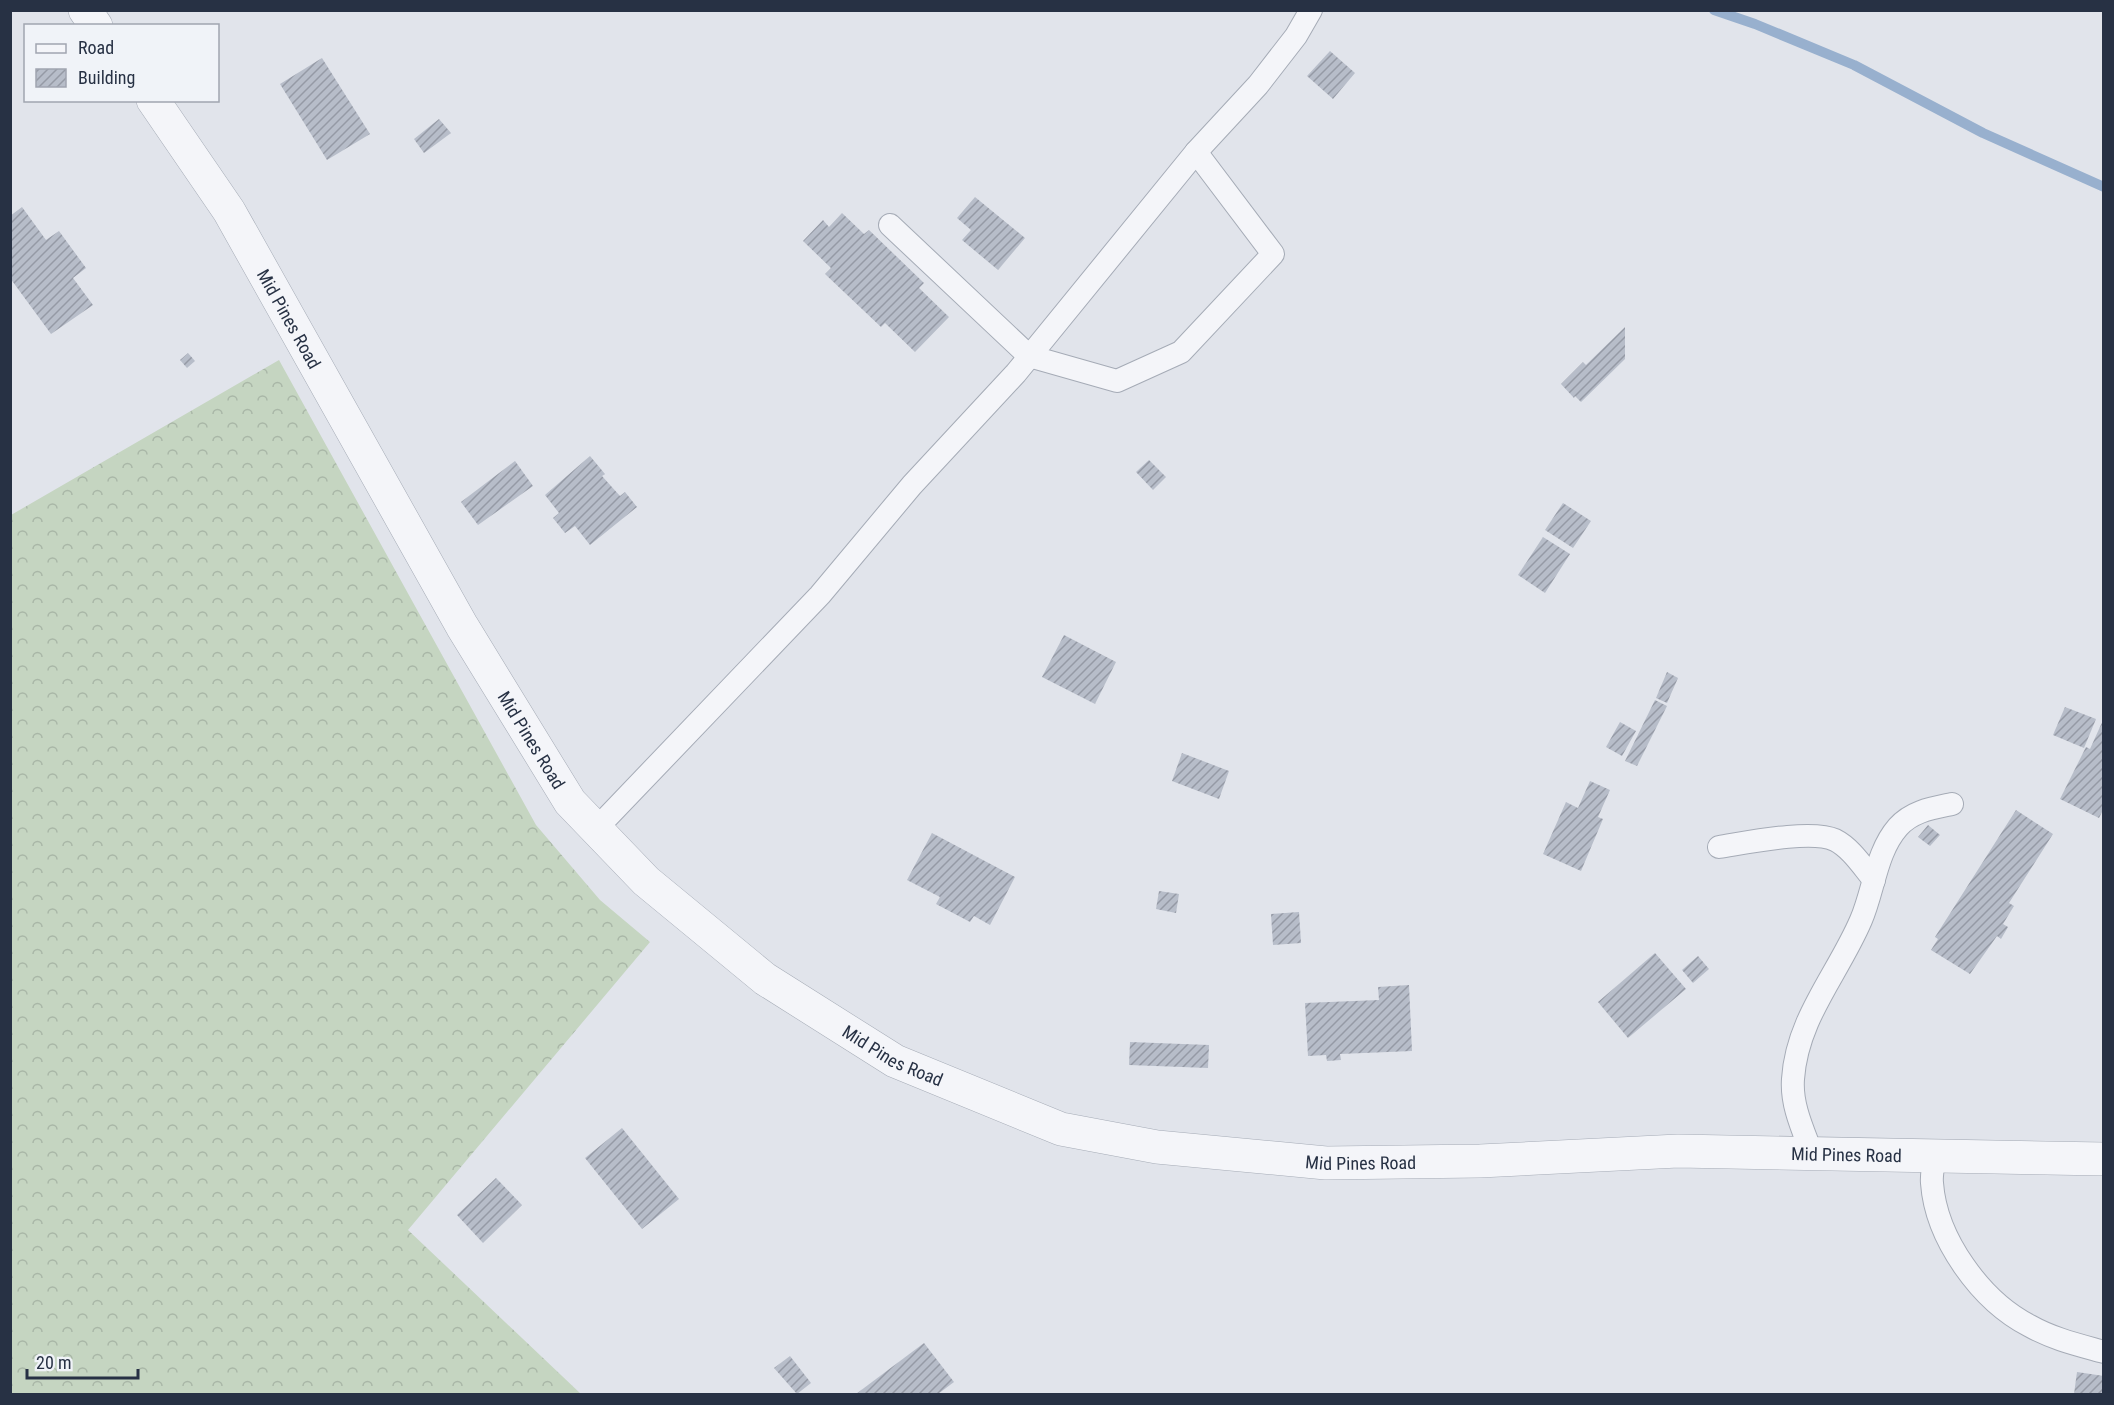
<svg xmlns="http://www.w3.org/2000/svg" width="2114" height="1405" viewBox="0 0 2114 1405" font-family="'Roboto Condensed',sans-serif">
<style>
.forest{fill:url(#forest-crowns)}
.lines{fill:none;stroke-linecap:round;stroke-linejoin:round}
.stream{stroke:#98b0ce;stroke-width:10}
.building{fill:url(#building-hatch)}
.service-casing{stroke:#a5abb6;stroke-width:24}
.minor-casing{stroke:#a5abb6;stroke-width:34}
.service{stroke:#f4f5f9;stroke-width:22}
.minor{stroke:#f4f5f9;stroke-width:33}
.labels{text-anchor:middle;dominant-baseline:central;stroke-width:5;stroke-linejoin:round;paint-order:stroke}
.street-label{font-size:18px;fill:#273144;stroke:#f0f3f8}
</style>
<defs>
<pattern id="forest-crowns" width="20" height="18" patternUnits="userSpaceOnUse" patternTransform="scale(1.5)"><rect width="20" height="18" fill="#c5d5c1"/><path d="M2 6a3 3 0 1 1 6 0M12 15a3 3 0 1 1 6 0" fill="none" stroke="#a9b7a7"/></pattern>
<pattern id="building-hatch" width="6" height="6" patternUnits="userSpaceOnUse" patternTransform="scale(1.5)"><rect width="6" height="6" fill="#b7bdc9"/><path d="M-1 1l2-2M0 6l6-6M5 7l2-2" fill="none" stroke="#959aa5"/></pattern>
</defs>
<rect width="100%" height="100%" fill="#e1e4eb"/>
<path class="forest" d="M 279,360 L 536,825 L 600,900 L 650,942 L 408,1230 L 581,1394 L 11,1394 L 11,515 Z"/>
<g class="lines">
<path class="stream" d="M 1714,10 L 1755,24 L 1854,65 L 1983,133 L 2104,187"/>
</g>
<g class="building">
<path d="M 1330,51 L 1355,73 L 1333,99 L 1307,76 Z"/>
<path d="M 322,58 L 370,134 L 327,160 L 280,84 Z"/>
<path d="M 439,119 L 451,133 L 424,153 L 414,139 Z"/>
<path d="M 975,197 L 1025,238 L 998,270 L 962,240 L 971,230 L 957,218 Z"/>
<path d="M 22,207 L 46,240 L 59,231 L 86,268 L 73,278 L 93,305 L 51,334 L 10,278 L 10,216 Z"/>
<path d="M 842,213 L 864,234 L 869,230 L 924,283 L 919,288 L 949,317 L 915,352 L 885,323 L 881,327 L 825,274 L 831,268 L 803,241 L 823,220 L 829,227 Z"/>
<path d="M 1625,327 L 1625,359 L 1581,402 L 1575,396 L 1574,398 L 1561,384 L 1583,362 L 1586,365 Z"/>
<path d="M 188,353 L 195,361 L 187,368 L 180,360 Z"/>
<path d="M 590,456 L 605,474 L 602,476 L 620,496 L 625,492 L 637,507 L 590,545 L 575,526 L 565,533 L 553,518 L 559,513 L 545,495 Z"/>
<path d="M 1149,460 L 1166,477 L 1153,490 L 1136,472 Z"/>
<path d="M 515,461 L 533,486 L 478,525 L 461,502 Z"/>
<path d="M 1563,503 L 1591,521 L 1573,548 L 1545,530 Z"/>
<path d="M 1543,537 L 1570,554 L 1545,593 L 1518,575 Z"/>
<path d="M 1064,635 L 1116,662 L 1095,704 L 1042,677 Z"/>
<path d="M 1667,672 L 1678,678 L 1667,703 L 1656,698 Z"/>
<path d="M 1655,700 L 1667,706 L 1637,766 L 1625,761 Z"/>
<path d="M 2065,707 L 2096,719 L 2084,748 L 2053,735 Z"/>
<path d="M 2104,718 L 2104,808 L 2099,818 L 2060,799 L 2086,747 L 2090,749 Z"/>
<path d="M 1620,722 L 1636,731 L 1622,756 L 1606,747 Z"/>
<path d="M 1182,753 L 1229,771 L 1219,799 L 1172,781 Z"/>
<path d="M 1590,781 L 1610,790 L 1598,817 L 1603,819 L 1581,871 L 1543,854 L 1566,802 L 1578,808 Z"/>
<path d="M 2016,810 L 2053,834 L 2009,903 L 2014,906 L 2003,924 L 2008,927 L 2001,939 L 1997,936 L 1970,974 L 1931,950 L 1938,939 L 1935,937 Z"/>
<path d="M 1928,825 L 1940,835 L 1930,846 L 1918,837 Z"/>
<path d="M 932,833 L 1015,877 L 990,925 L 974,916 L 970,922 L 936,904 L 940,897 L 907,880 Z"/>
<path d="M 1159,891 L 1179,894 L 1176,913 L 1156,909 Z"/>
<path d="M 1299,912 L 1301,943 L 1273,945 L 1271,914 Z"/>
<path d="M 1655,953 L 1686,989 L 1628,1038 L 1598,1002 Z"/>
<path d="M 1698,956 L 1709,969 L 1693,983 L 1682,970 Z"/>
<path d="M 1409,985 L 1412,1051 L 1340,1054 L 1341,1060 L 1327,1061 L 1326,1055 L 1308,1056 L 1305,1003 L 1379,1000 L 1378,987 Z"/>
<path d="M 1130,1042 L 1209,1045 L 1208,1068 L 1129,1065 Z"/>
<path d="M 622,1128 L 679,1199 L 642,1229 L 585,1158 Z"/>
<path d="M 496,1178 L 522,1205 L 483,1243 L 457,1215 Z"/>
<path d="M 924,1343 L 954,1382 L 938,1394 L 856,1394 Z"/>
<path d="M 790,1356 L 811,1383 L 797,1394 L 774,1368 Z"/>
<path d="M 2077,1372 L 2104,1376 L 2104,1394 L 2074,1394 Z"/>
</g>
<g class="lines">
<defs>
<g id="service">
<path d="M 890,225 L 1029,356 L 1117,381 L 1181,352 L 1273,254 L 1196,152"/>
<path d="M 596,829 L 820,595 L 912,485 L 1016,373 L 1196,152 L 1258,85 L 1296,36 L 1311,10"/>
<path d="M 1719,847 C 1745,843 1811,829 1835,840 C 1851,848 1863,867 1874,880"/>
<path d="M 1812,1154 C 1803,1130 1791,1105 1793,1079 C 1797,1018 1838,974 1861,920 C 1874,890 1876,852 1898,827 C 1912,811 1933,808 1952,804"/>
<path d="M 1934,1156 C 1934,1165 1931,1175 1932,1183 C 1936,1239 1981,1301 2030,1326 C 2053,1339 2079,1345 2104,1352"/>
</g>
<g id="minor">
<path d="M 85,10 L 96,26"/>
<path id="s1" d="M 153,100 L 229,211 L 462,626 L 570,802 L 646,881 L 765,979 L 895,1061 L 1061,1129 L 1157,1147 L 1326,1163 L 1480,1161 L 1678,1151 L 2104,1159"/>
</g>
</defs>
<use href="#service" class="service-casing"/>
<use href="#minor" class="minor-casing"/>
<use href="#service" class="service"/>
<use href="#minor" class="minor"/>
</g>
<g class="labels">
<g class="street-label">
<text stroke="none"><textPath href="#s1" startOffset="258">Mid Pines Road</textPath></text>
<text stroke="none"><textPath href="#s1" startOffset="744">Mid Pines Road</textPath></text>
<text stroke="none"><textPath href="#s1" startOffset="1230">Mid Pines Road</textPath></text>
<text stroke="none"><textPath href="#s1" startOffset="2202">Mid Pines Road</textPath></text>
<text stroke="none"><textPath href="#s1" startOffset="1716">Mid Pines Road</textPath></text>
</g>
</g>
<rect width="2114" height="1405" fill="none" stroke="#273144" stroke-width="24"/>
<rect x="24" y="24" width="195" height="78" fill="#f0f3f8" stroke="#a0a5b0" stroke-width="1.5"/>
<rect x="36" y="44" width="30" height="9" fill="#f4f5f9" stroke="#a0a5b0" stroke-width="1.5"/>
<text x="78" y="54" font-size="18" fill="#273144">Road</text>
<rect x="36" y="69" width="30" height="18" fill="url(#building-hatch)" stroke="#a0a5b0" stroke-width="1.5"/>
<text x="78" y="84" font-size="18" fill="#273144">Building</text>
<path d="M27 1369v9h111v-9" fill="none" stroke="#273144" stroke-width="3"/>
<text x="36" y="1369" font-size="18" fill="#273144" stroke="#f0f3f8" stroke-width="4.5" paint-order="stroke">20 m</text>
</svg>
